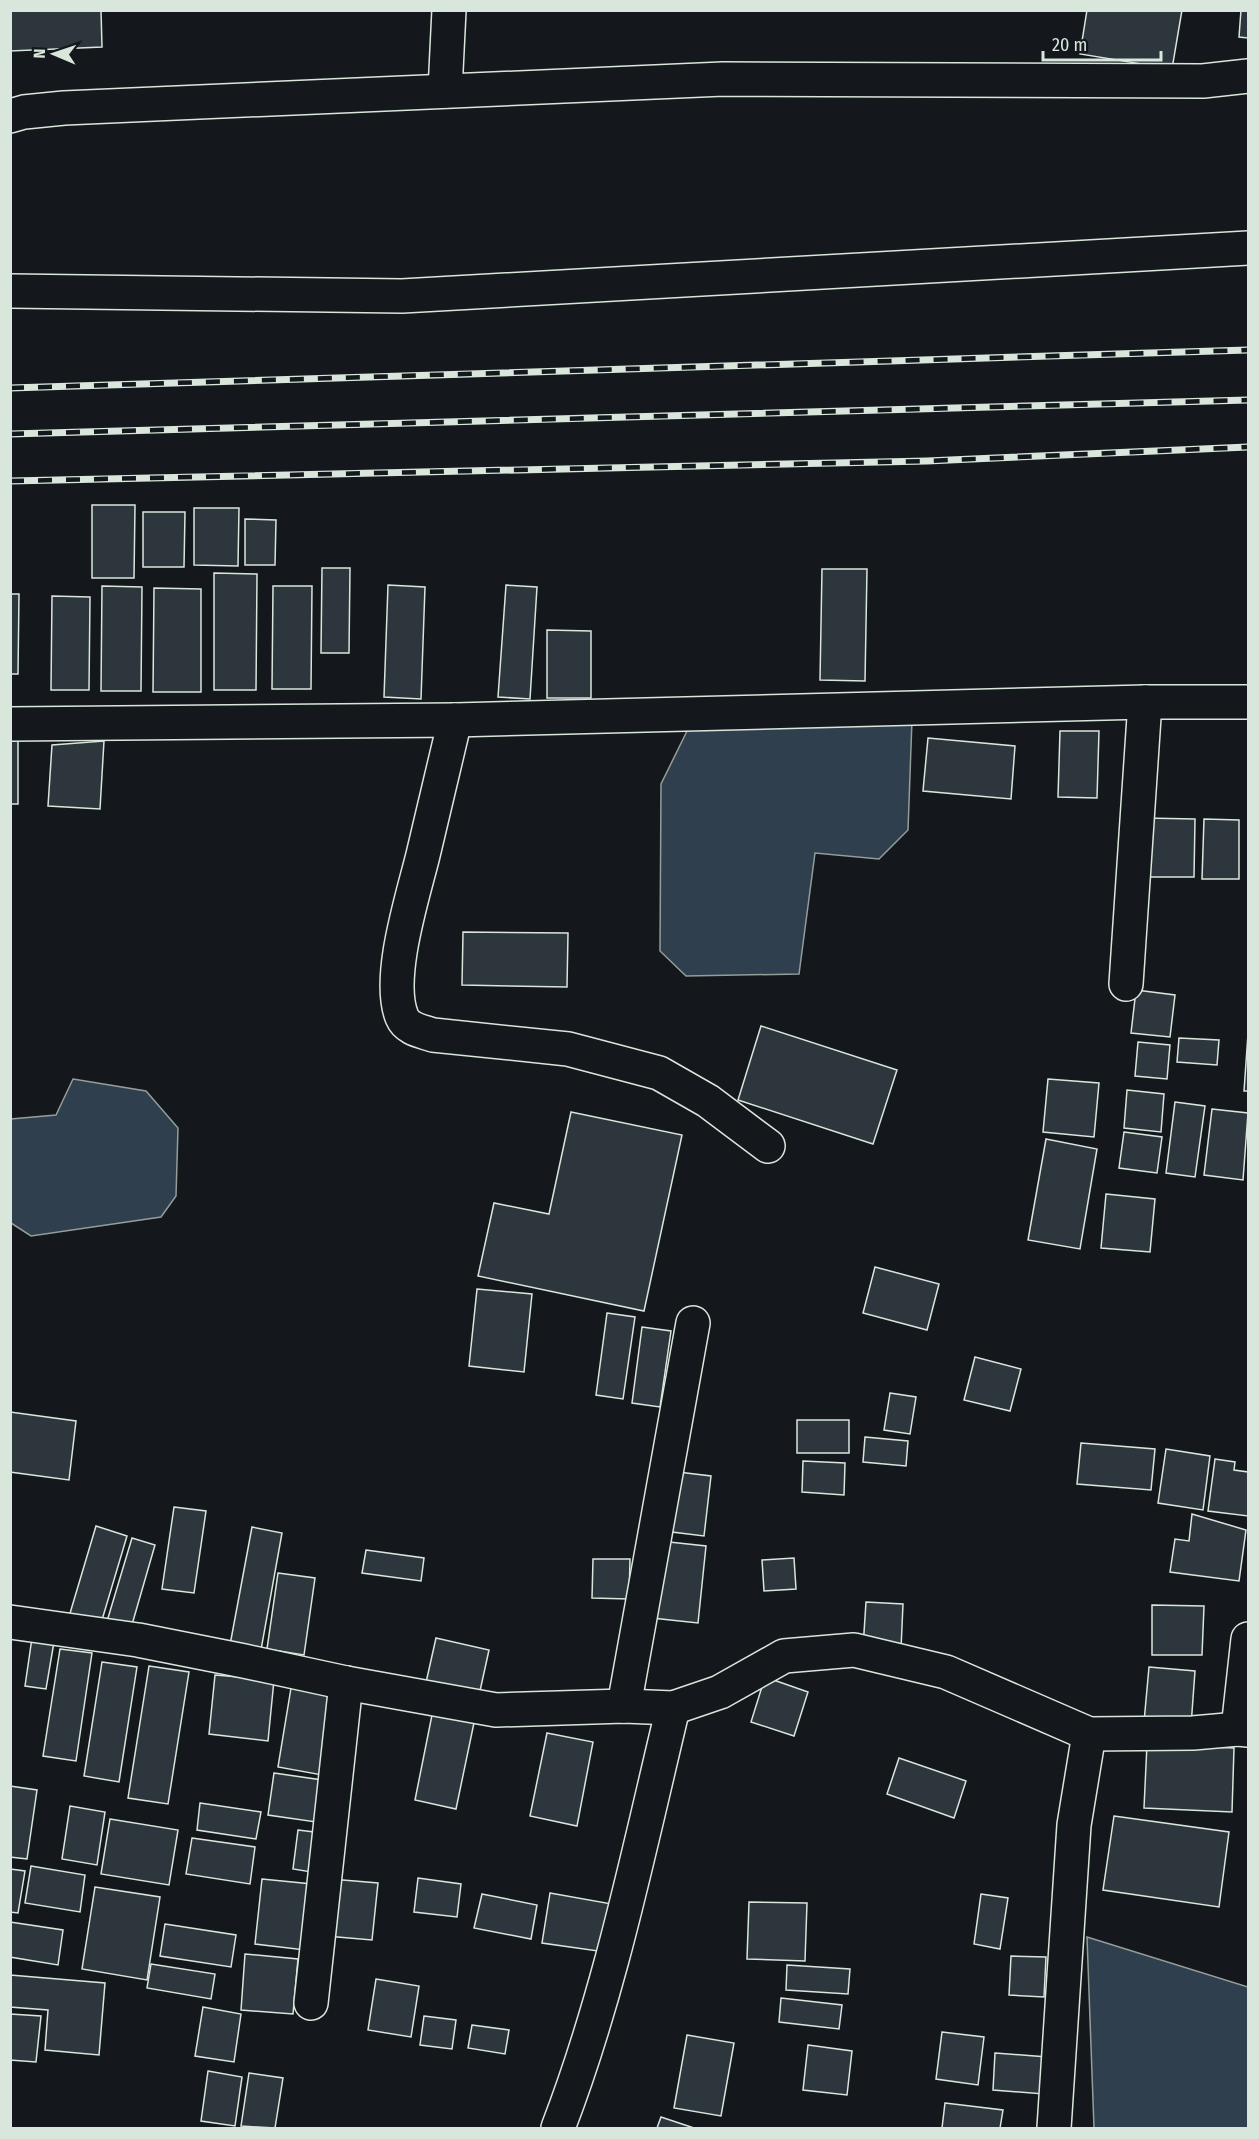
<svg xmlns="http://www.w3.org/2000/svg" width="1259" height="2139" viewBox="0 0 1259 2139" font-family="'Fira Sans Condensed',sans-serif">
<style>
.water{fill:#2f3f4d;stroke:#939e99;stroke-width:1.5}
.building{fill:#2c363c;stroke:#d8e6dc;stroke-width:1.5}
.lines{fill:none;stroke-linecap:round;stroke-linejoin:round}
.minor-casing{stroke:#d8e6dc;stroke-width:36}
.minor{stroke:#14181c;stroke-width:33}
.rail-casing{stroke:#d8e6dc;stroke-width:7}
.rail{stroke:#14181c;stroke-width:4.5;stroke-dasharray:14;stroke-linecap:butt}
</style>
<rect width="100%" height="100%" fill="#14181c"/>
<g class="water">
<path d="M 912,720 L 908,830 L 879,859 L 815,853 L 799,974 L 686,976 L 660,951 L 661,784 L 690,725 Z"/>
<path d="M 73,1079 L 146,1091 L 178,1128 L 176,1196 L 161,1217 L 31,1236 L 11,1223 L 11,1119 L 56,1115 Z"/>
<path d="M 1087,1937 L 1248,1987 L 1248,2128 L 1094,2128 Z"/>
</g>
<g class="building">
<path d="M 10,10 L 101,10 L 102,47 L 10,51 Z"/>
<path d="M 1087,10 L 1182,10 L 1172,69 L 1080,54 Z"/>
<path d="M 1241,10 L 1248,10 L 1248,38 L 1239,37 Z"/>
<path d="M 92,505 L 135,505 L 134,578 L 92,578 Z"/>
<path d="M 194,508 L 239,508 L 238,566 L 194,565 Z"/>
<path d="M 143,512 L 185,512 L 184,567 L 143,567 Z"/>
<path d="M 245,519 L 276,520 L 275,565 L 245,565 Z"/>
<path d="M 322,568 L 350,568 L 349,653 L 321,653 Z"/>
<path d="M 822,569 L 867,569 L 865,681 L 820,680 Z"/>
<path d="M 214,573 L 257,574 L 256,690 L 214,690 Z"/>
<path d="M 388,585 L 425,587 L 421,699 L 384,697 Z"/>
<path d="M 506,585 L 537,587 L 530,699 L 498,697 Z"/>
<path d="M 102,586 L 142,587 L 141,691 L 101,691 Z"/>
<path d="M 273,586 L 312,586 L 311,689 L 272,689 Z"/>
<path d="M 154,588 L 201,589 L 201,692 L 153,692 Z"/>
<path d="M 10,594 L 19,594 L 18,674 L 10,674 Z"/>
<path d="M 52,596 L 90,597 L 89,690 L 51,690 Z"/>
<path d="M 547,630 L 591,631 L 591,698 L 547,698 Z"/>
<path d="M 1060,731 L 1099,731 L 1097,798 L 1058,797 Z"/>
<path d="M 928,738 L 1015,746 L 1011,799 L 923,791 Z"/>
<rect x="10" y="739" width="8" height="65"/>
<path d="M 104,741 L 100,809 L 48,806 L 52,745 Z"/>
<path d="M 1144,818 L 1195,819 L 1194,877 L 1144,877 Z"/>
<path d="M 1204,819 L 1239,820 L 1239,879 L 1202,879 Z"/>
<path d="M 463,932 L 568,933 L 567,987 L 462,985 Z"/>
<path d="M 1136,990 L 1175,995 L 1170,1037 L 1131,1033 Z"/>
<path d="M 761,1026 L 897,1070 L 873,1144 L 738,1100 Z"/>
<path d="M 1248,1034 L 1248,1091 L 1244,1091 Z"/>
<path d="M 1179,1038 L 1219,1040 L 1217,1065 L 1177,1062 Z"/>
<path d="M 1138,1042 L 1170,1045 L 1167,1079 L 1135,1076 Z"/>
<path d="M 1048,1079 L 1099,1083 L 1094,1137 L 1043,1132 Z"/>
<path d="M 1127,1090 L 1164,1094 L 1161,1132 L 1124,1128 Z"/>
<path d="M 1175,1102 L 1205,1106 L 1195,1177 L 1166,1173 Z"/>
<path d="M 1212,1109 L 1248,1113 L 1243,1180 L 1204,1175 Z"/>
<path d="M 571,1112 L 682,1135 L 644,1311 L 478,1276 L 494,1203 L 549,1214 Z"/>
<path d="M 1124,1132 L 1162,1137 L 1157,1173 L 1119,1168 Z"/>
<path d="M 1046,1139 L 1097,1149 L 1080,1249 L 1028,1240 Z"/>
<path d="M 1106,1194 L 1155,1199 L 1150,1252 L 1101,1248 Z"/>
<path d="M 875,1267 L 939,1284 L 927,1330 L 863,1313 Z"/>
<path d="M 477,1289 L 532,1294 L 524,1372 L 469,1366 Z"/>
<path d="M 607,1313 L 635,1317 L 623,1399 L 596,1395 Z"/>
<path d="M 642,1327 L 671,1331 L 660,1407 L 632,1403 Z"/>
<path d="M 975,1357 L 1021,1369 L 1010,1411 L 964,1400 Z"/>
<path d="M 890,1393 L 916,1397 L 910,1434 L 884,1430 Z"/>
<path d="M 10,1412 L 76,1421 L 69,1480 L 10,1472 Z"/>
<rect x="797" y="1420" width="52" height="33"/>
<path d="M 865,1437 L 908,1441 L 906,1466 L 863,1462 Z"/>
<path d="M 1081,1443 L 1155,1449 L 1151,1490 L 1077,1484 Z"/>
<path d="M 1166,1449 L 1210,1456 L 1203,1510 L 1158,1503 Z"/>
<path d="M 1215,1459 L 1235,1462 L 1234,1470 L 1248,1472 L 1248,1516 L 1208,1511 Z"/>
<path d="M 803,1461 L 845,1463 L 844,1495 L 802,1492 Z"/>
<path d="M 678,1472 L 711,1476 L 704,1536 L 672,1532 Z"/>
<path d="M 174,1507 L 206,1511 L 194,1593 L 162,1589 Z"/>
<path d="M 1192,1514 L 1246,1530 L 1239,1581 L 1170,1572 L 1175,1539 L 1189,1541 Z"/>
<path d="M 96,1526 L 127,1536 L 99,1630 L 68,1620 Z"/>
<path d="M 252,1527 L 282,1533 L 261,1650 L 230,1645 Z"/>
<path d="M 132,1538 L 155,1545 L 129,1635 L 105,1628 Z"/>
<path d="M 660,1541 L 706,1546 L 698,1623 L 652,1618 Z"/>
<path d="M 366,1550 L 424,1558 L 421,1581 L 362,1573 Z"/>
<path d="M 794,1558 L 796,1589 L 764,1591 L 762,1560 Z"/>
<path d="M 593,1559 L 630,1559 L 629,1599 L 592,1598 Z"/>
<path d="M 278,1573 L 315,1578 L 304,1655 L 267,1649 Z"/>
<path d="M 866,1602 L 903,1604 L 901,1649 L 863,1648 Z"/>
<path d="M 1152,1605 L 1204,1606 L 1202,1655 L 1152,1655 Z"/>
<path d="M 32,1638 L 54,1642 L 46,1689 L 25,1686 Z"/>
<path d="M 436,1638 L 489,1650 L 478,1700 L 425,1687 Z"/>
<path d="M 60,1649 L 92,1653 L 76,1761 L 43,1756 Z"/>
<path d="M 102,1662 L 137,1667 L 119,1782 L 84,1776 Z"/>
<path d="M 149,1666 L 189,1672 L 168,1804 L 128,1798 Z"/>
<path d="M 1149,1667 L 1195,1671 L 1191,1726 L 1144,1722 Z"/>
<path d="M 215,1675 L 274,1680 L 268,1741 L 209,1734 Z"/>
<path d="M 765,1677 L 808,1692 L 794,1736 L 751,1722 Z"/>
<path d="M 292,1682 L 337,1690 L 322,1775 L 278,1767 Z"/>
<path d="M 433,1710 L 475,1718 L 456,1809 L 415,1800 Z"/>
<path d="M 547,1733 L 593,1742 L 577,1826 L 530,1816 Z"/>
<path d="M 1147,1744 L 1234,1748 L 1232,1812 L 1144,1808 Z"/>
<path d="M 899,1758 L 966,1781 L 954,1818 L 887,1794 Z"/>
<path d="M 274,1773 L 322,1780 L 316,1822 L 268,1815 Z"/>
<path d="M 10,1786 L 37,1790 L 27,1859 L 10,1857 Z"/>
<path d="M 200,1803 L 261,1812 L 256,1839 L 197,1830 Z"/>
<path d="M 70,1806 L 105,1812 L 97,1865 L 62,1859 Z"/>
<path d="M 1114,1816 L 1229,1832 L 1219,1907 L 1103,1890 Z"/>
<path d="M 110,1819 L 178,1830 L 169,1885 L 101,1874 Z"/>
<path d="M 298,1830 L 322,1833 L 317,1873 L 293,1869 Z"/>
<path d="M 192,1838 L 255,1847 L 250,1884 L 186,1874 Z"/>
<path d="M 31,1866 L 85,1875 L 80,1912 L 25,1903 Z"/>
<path d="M 10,1869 L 25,1871 L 18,1913 L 10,1912 Z"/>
<path d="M 418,1878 L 461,1884 L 457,1917 L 414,1912 Z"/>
<path d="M 262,1879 L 312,1884 L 305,1950 L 255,1944 Z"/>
<path d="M 331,1879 L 378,1883 L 372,1940 L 326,1936 Z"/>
<path d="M 95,1887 L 160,1897 L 147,1980 L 82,1969 Z"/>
<path d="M 550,1893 L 612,1904 L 605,1952 L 542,1943 Z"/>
<path d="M 482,1894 L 537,1905 L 531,1939 L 474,1928 Z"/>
<path d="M 981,1894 L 1008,1898 L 1000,1949 L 974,1944 Z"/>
<path d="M 749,1902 L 807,1903 L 805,1961 L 747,1959 Z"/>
<path d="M 10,1922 L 63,1930 L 58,1965 L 10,1957 Z"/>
<path d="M 165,1924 L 236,1935 L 231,1967 L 160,1956 Z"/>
<path d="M 245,1954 L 298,1959 L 293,2014 L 241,2010 Z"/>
<path d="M 1011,1956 L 1046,1957 L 1044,1997 L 1009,1995 Z"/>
<path d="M 151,1964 L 215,1974 L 211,1999 L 147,1988 Z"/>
<path d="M 787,1965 L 850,1969 L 848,1994 L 786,1990 Z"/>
<path d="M 10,1975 L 105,1983 L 99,2055 L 45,2050 L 48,2010 L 10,2007 Z"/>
<path d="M 376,1979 L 419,1986 L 411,2037 L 368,2030 Z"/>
<path d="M 781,1998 L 842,2005 L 839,2029 L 779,2022 Z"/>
<path d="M 203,2007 L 241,2014 L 234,2062 L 195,2056 Z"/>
<path d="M 10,2014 L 41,2016 L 36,2062 L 10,2060 Z"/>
<path d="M 424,2016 L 456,2020 L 452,2049 L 420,2045 Z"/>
<path d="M 472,2025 L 509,2030 L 505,2054 L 468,2048 Z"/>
<path d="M 942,2032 L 984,2037 L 978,2085 L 936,2079 Z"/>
<path d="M 687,2035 L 734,2043 L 721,2116 L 674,2108 Z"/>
<path d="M 808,2045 L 852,2051 L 847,2095 L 803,2090 Z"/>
<path d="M 995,2053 L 1047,2057 L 1044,2094 L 993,2090 Z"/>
<path d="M 208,2071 L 242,2077 L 235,2126 L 201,2121 Z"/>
<path d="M 249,2073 L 283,2078 L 275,2128 L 241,2126 Z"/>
<path d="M 945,2103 L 1003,2110 L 1000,2128 L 942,2128 Z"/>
<path d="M 661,2117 L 694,2128 L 657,2128 Z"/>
</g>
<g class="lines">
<defs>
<g id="minor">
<path d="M 445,91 L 449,10"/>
<path d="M 10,116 L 24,112 L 64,108 L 723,79 L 1203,81 L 1248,76"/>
<path d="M 10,291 L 402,296 L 1248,248"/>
<path d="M 455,720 C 444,765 434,810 423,855 C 413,896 386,978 402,1017 C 407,1029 421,1031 433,1035 L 568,1049 L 659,1073 L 708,1101 L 768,1146"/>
<path d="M 10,724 L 455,720 L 1145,702 L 1248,702"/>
<path d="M 1126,984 L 1145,702"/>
<path d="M 10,1622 L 138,1640 L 244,1661 L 346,1683 L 496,1710 L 624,1706 L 673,1708 L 720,1692 L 784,1656 L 854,1650 L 946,1672 L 1089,1734 L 1193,1733 L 1238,1729 L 1248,1730"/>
<path d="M 624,1706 L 693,1323"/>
<path d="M 1238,1729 L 1248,1639"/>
<path d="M 311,2003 L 346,1683"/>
<path d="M 558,2128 C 610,1993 639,1849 673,1708"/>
<path d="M 1054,2128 L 1074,1825 L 1089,1734"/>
</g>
</defs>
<use href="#minor" class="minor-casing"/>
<use href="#minor" class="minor"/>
<defs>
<g id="rail">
<path d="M 10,388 L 1248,350"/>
<path d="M 10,434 L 1248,400"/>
<path d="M 10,481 L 927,461 L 1248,447"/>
</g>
</defs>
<use href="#rail" class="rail-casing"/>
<use href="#rail" class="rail"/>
</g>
<rect width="1259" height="2139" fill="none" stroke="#d8e6dc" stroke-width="24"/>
<g transform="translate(54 54) rotate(272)" stroke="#14181c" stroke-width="4.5" paint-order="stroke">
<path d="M0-4.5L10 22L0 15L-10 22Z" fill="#d8e6dc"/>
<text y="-9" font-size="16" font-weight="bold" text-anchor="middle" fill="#d8e6dc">N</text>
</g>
<path d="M1043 51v9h118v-9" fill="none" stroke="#d8e6dc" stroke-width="3"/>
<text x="1052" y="51" font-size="18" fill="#d8e6dc" stroke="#14181c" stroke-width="4.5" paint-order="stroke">20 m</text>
</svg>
